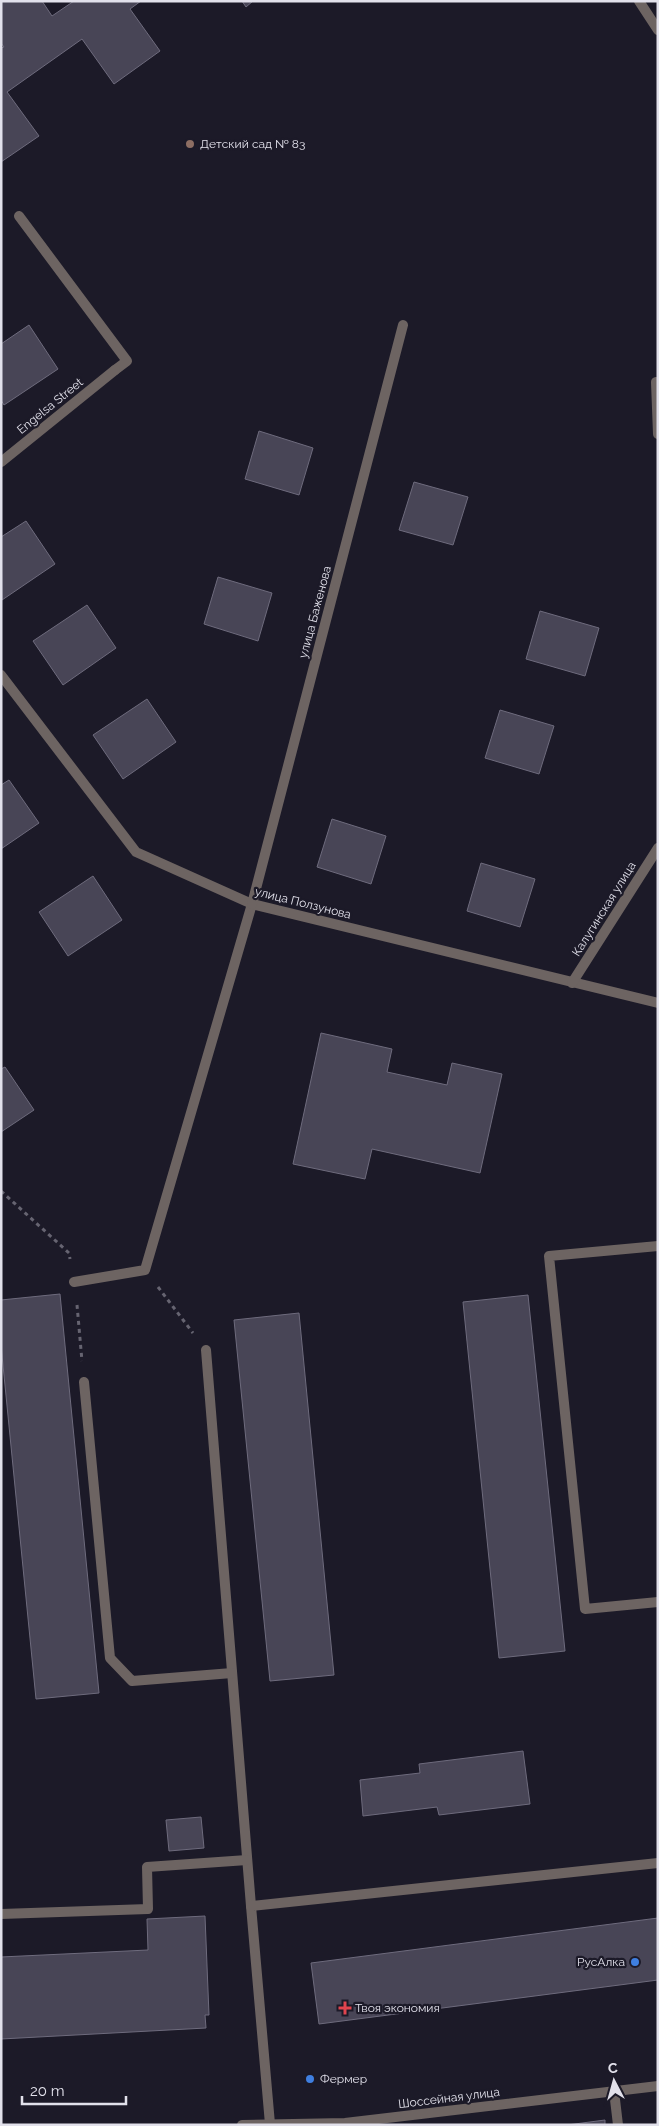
<svg xmlns="http://www.w3.org/2000/svg" width="659" height="2126" viewBox="0 0 659 2126" font-family="Raleway,sans-serif">
<style>
.building{fill:#484556;stroke:#6e6b7d}
.lines{fill:none;stroke-linecap:round;stroke-linejoin:round}
.path{stroke:#666471;stroke-width:3;stroke-dasharray:4 4;stroke-linecap:butt}
.service{stroke:#6d6462;stroke-width:10}
.minor{stroke:#6d6462;stroke-width:10}
.tertiary{stroke:#6d6462;stroke-width:10}
.education-dot{fill:#8d6e63;stroke:#1c1a28;stroke-width:2}
.shop-dot{fill:#3f7fe0;stroke:#1c1a28;stroke-width:2}
.health-dot{fill:#e0444e;stroke:#1c1a28;stroke-width:2}
.labels{text-anchor:middle;dominant-baseline:central;stroke-width:4.5;stroke-linejoin:round;paint-order:stroke}
.poi-label{font-size:12px;fill:#e2e1eb;stroke:#1c1a28;text-anchor:start}
.street-label{font-size:12px;fill:#e2e1eb;stroke:#1c1a28}
</style>
<rect width="100%" height="100%" fill="#1c1a28"/>
<g class="building">
<path d="M 1,1 L 42,1 L 52,16 L 74,1 L 141,1 L 130,9 L 160,51 L 114,84 L 82,39 L 7,92 L 39,136 L 1,162 L 1,48 L 4,47 L 1,43 Z"/>
<path d="M 242,1 L 253,1 L 246,7 Z"/>
<path d="M 29,325 L 58,369 L 4,405 L 1,400 L 1,344 Z"/>
<path d="M 259,431 L 313,448 L 299,495 L 245,479 Z"/>
<path d="M 414,482 L 468,497 L 453,545 L 399,530 Z"/>
<path d="M 26,521 L 55,564 L 2,600 L 1,537 Z"/>
<path d="M 218,577 L 272,593 L 258,641 L 204,624 Z"/>
<path d="M 87,605 L 116,648 L 63,685 L 33,641 Z"/>
<path d="M 540,611 L 599,628 L 585,676 L 526,659 Z"/>
<path d="M 147,699 L 176,742 L 123,779 L 93,735 Z"/>
<path d="M 500,710 L 554,726 L 539,774 L 485,758 Z"/>
<path d="M 9,780 L 39,823 L 1,849 L 1,785 Z"/>
<path d="M 332,819 L 386,836 L 371,884 L 317,867 Z"/>
<path d="M 481,863 L 535,879 L 520,927 L 467,911 Z"/>
<path d="M 93,876 L 122,920 L 68,956 L 39,912 Z"/>
<path d="M 321,1033 L 392,1049 L 387,1072 L 447,1085 L 452,1063 L 502,1074 L 480,1173 L 372,1149 L 365,1179 L 293,1164 Z"/>
<path d="M 5,1067 L 34,1110 L 1,1132 L 1,1069 Z"/>
<path d="M 60,1294 L 99,1693 L 36,1699 L 1,1345 L 1,1300 Z"/>
<path d="M 528,1295 L 565,1651 L 499,1658 L 463,1302 Z"/>
<path d="M 299,1313 L 334,1675 L 270,1681 L 234,1320 Z"/>
<path d="M 523,1751 L 530,1804 L 439,1815 L 437,1807 L 363,1816 L 360,1780 L 420,1773 L 419,1764 Z"/>
<path d="M 201,1817 L 204,1848 L 169,1851 L 166,1820 Z"/>
<path d="M 205,1916 L 209,2015 L 205,2015 L 206,2028 L 1,2039 L 1,1957 L 148,1950 L 147,1919 Z"/>
<path d="M 658,1918 L 658,1980 L 319,2024 L 311,1963 Z"/>
<path d="M 605,2120 L 605,2125 L 567,2125 Z"/>
</g>
<g class="lines">
<g class="path">
<path d="M 1,1191 L 69,1253 L 70,1259"/>
<path d="M 158,1287 L 193,1333"/>
<path d="M 77,1305 L 82,1361"/>
</g>
<g class="service">
<path d="M 639,1 L 658,30"/>
<path d="M 19,216 L 127,361 L 115,370"/>
<path d="M 658,1246 L 549,1256 L 585,1609 L 658,1602"/>
<path d="M 74,1282 L 145,1270 L 252,904"/>
<path d="M 206,1350 L 251,1906"/>
<path d="M 84,1382 L 110,1658 L 132,1681 L 232,1673"/>
<path d="M 1,1914 L 148,1909 L 147,1867 L 247,1860"/>
<path d="M 614,2091 L 618,2125"/>
<path d="M 270,2124 L 251,1906 L 658,1863"/>
</g>
<g class="minor">
<path d="M 656,382 L 658,434"/>
<path d="M 1,462 L 115,370"/>
<path d="M 1,675 L 136,852 L 252,904 L 658,1003"/>
<path d="M 252,904 L 403,325"/>
<path d="M 572,983 L 658,848"/>
</g>
<path class="tertiary" d="M 242,2125 L 345,2123 L 658,2086"/>
</g>
<circle class="education-dot" cx="190" cy="144" r="5"/>
<g class="shop-dot">
<circle cx="635" cy="1962" r="5"/>
<circle cx="310" cy="2079" r="5"/>
</g>
<path class="health-dot" d="M342.5 2000.5h5v5h5v5h-5v5h-5v-5h-5v-5h5z"/>
<g class="labels">
<g class="poi-label">
<text x="200" y="144">Детский сад № 83</text>
<text x="625" y="1962" text-anchor="end">РусАлка</text>
<text x="355" y="2008">Твоя экономия</text>
<text x="320" y="2079">Фермер</text>
</g>
<g class="street-label">
<text transform="translate(50 406) rotate(-39)">Engelsa Street</text>
<text transform="translate(315 612) rotate(-75)">улица Баженова</text>
<text transform="translate(303 903) rotate(14)">улица Ползунова</text>
<text transform="translate(604 909) rotate(-58)">Калугинская улица</text>
<text transform="translate(449 2098) rotate(-7)">Шоссейная улица</text>
</g>
</g>
<rect width="659" height="2126" fill="none" stroke="#e2e1eb" stroke-width="5"/>
<g transform="translate(614 2081) rotate(354)" stroke="#1c1a28" stroke-width="4" paint-order="stroke">
<path d="M0-4L9 19L0 12L-9 19Z" fill="#e2e1eb"/>
<text y="-8" font-size="14" font-weight="bold" text-anchor="middle" fill="#e2e1eb">С</text>
</g>
<path d="M22 2096v8h104v-8" fill="none" stroke="#e2e1eb" stroke-width="2.5"/>
<text x="30" y="2096" font-size="15" fill="#e2e1eb" stroke="#1c1a28" stroke-width="4" paint-order="stroke">20 m</text>
</svg>
